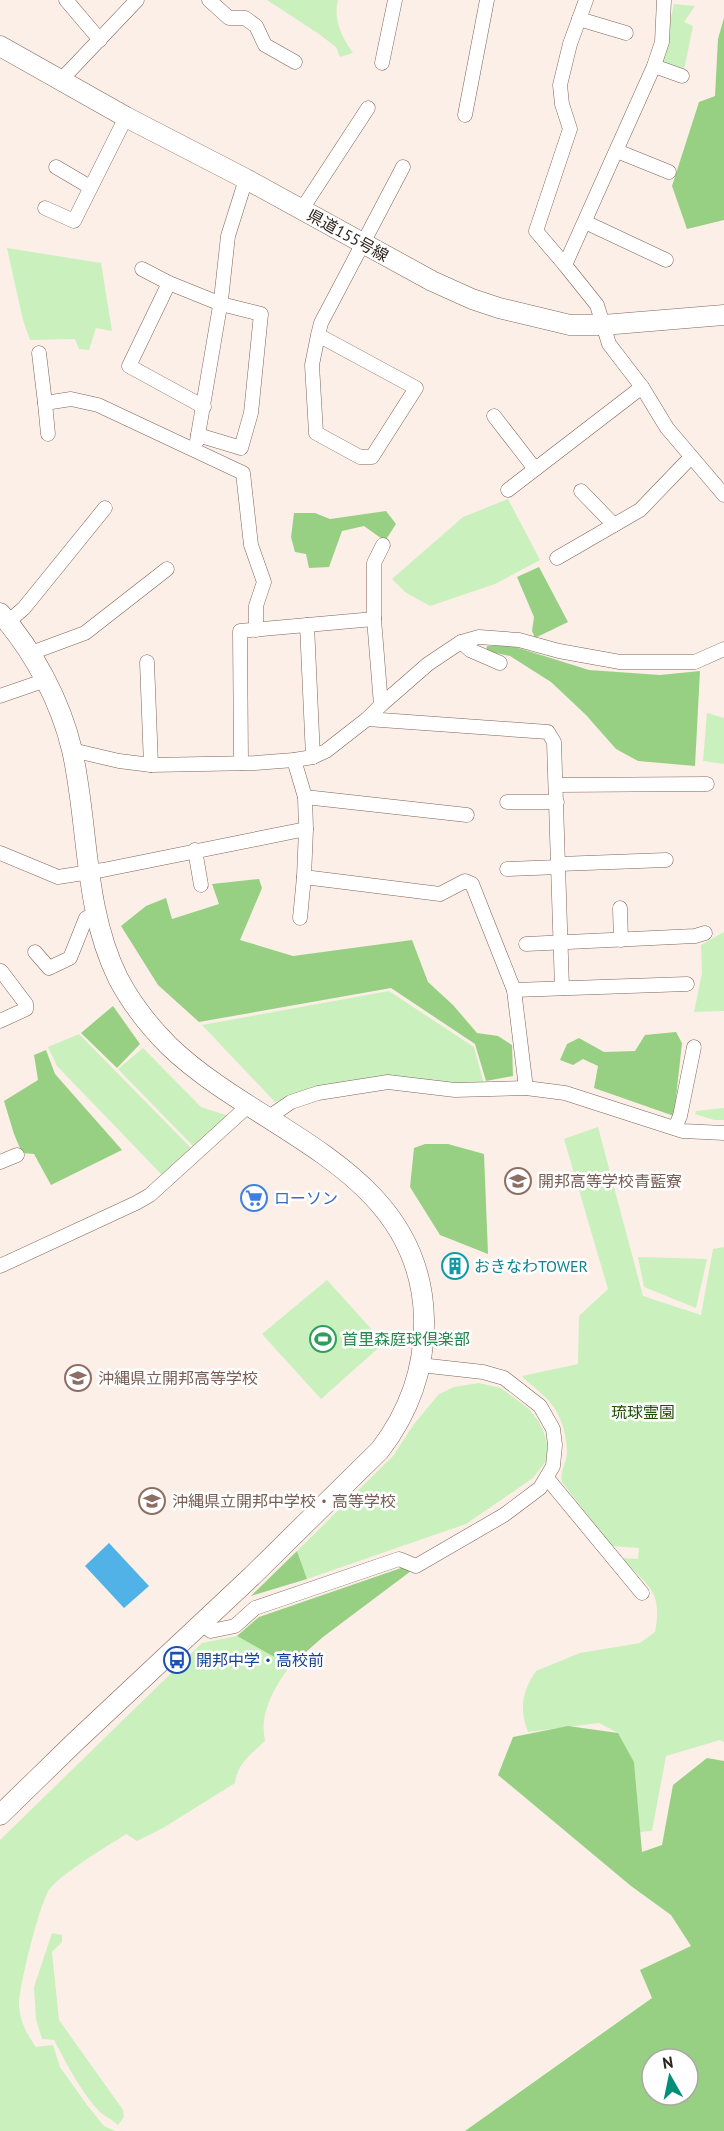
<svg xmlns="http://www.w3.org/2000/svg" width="724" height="2131" viewBox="0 0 724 2131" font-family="'PT Sans','Noto Sans JP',sans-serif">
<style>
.green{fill:#caf1bd}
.forest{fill:#97d083;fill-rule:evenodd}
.water{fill:#50b2e7}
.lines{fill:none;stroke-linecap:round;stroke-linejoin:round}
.street-casing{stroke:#7f6457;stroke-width:15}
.secondary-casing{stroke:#7f6457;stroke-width:21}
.street{stroke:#fff;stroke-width:14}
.secondary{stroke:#fff;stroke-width:20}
.labels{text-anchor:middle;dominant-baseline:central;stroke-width:5;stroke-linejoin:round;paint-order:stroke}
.street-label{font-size:16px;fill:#2f241e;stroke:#fff}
.education-label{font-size:16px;fill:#785e54;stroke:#fff;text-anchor:start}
.shop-label{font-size:16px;fill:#366cbe;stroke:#fff;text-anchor:start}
.culture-label{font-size:16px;fill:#0d838f;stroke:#fff;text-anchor:start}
.leisure-label{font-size:16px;fill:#27864d;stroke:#fff;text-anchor:start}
.park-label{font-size:16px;fill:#1c5000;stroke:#fff}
.transit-label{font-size:16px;fill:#164399;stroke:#fff;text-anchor:start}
</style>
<rect width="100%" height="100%" fill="#fbefe8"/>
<g class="green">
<path d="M 267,0 L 338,0 C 333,20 342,37 353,53 L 340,57 L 336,47 L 319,34 Z"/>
<path d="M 674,4 L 695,6 L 684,22 L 693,26 L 684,70 L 665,65 L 662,59 Z"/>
<path d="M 7,248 L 101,263 L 112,331 L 96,328 L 89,350 L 79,349 L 75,339 L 30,340 L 23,320 Z"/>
<path d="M 508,499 L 540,560 L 495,584 L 430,606 L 405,592 L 392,579 L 463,517 Z"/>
<path d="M 707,713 L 724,718 L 724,764 L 703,761 Z"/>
<path d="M 724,932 L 724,1011 L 694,1012 L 702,973 L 701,945 Z"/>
<path d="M 389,991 L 474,1047 L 485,1088 L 389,1080 L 307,1091 L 275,1102 L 202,1025 Z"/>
<path d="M 79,1034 L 192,1149 L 164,1177 L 57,1066 L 48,1047 Z"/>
<path d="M 143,1048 L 201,1107 L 229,1116 L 194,1147 L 118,1069 Z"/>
<path d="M 724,1108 L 724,1120 L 714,1120 L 695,1114 L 696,1111 Z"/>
<path d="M 598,1127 L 643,1296 L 701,1315 L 713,1249 L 724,1247 L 724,1742 L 720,1740 L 666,1756 L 652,1831 L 640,1832 L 634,1762 L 618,1733 L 599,1723 L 528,1732 C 519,1709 522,1692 536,1671 L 580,1653 L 640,1643 L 655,1632 C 663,1590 648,1587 622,1558 L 638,1559 L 639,1548 L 611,1546 L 562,1482 C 559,1471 568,1461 567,1450 C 566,1429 559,1409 543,1395 C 536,1388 528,1383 522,1376 L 578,1364 L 579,1316 L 608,1289 L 564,1139 Z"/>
<path d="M 638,1257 L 707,1259 L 696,1308 L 644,1287 Z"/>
<path d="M 327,1280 L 384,1343 L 321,1399 L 262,1334 Z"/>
<path d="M 479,1383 L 501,1388 L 529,1409 L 539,1422 L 544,1433 L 547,1444 L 547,1460 L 533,1478 L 466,1524 L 307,1579 L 297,1551 L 393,1456 L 414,1424 L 439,1394 L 454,1387 Z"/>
<path d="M 237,1636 L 290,1666 C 274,1688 259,1713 265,1741 C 251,1754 237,1764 235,1783 L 163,1828 L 137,1841 L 126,1834 C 108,1846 60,1874 49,1890 C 39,1905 19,1987 19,2005 C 20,2022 27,2034 36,2047 L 53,2045 L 60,2067 L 87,2105 L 104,2126 L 115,2131 L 0,2131 L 0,1840 L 202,1643 Z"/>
<path d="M 52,1933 L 62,1935 L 62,1942 L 52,1952 L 59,2020 L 123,2110 L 124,2117 L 118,2125 C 112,2119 105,2117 99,2111 C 80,2091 67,2064 54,2040 L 42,2039 L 36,2019 L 34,1987 Z"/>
</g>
<g class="forest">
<path d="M 724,18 L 724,220 L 687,229 L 672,186 L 699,102 L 715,96 L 718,39 Z"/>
<path d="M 386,511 L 396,524 L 385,541 L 364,526 L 342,531 L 329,567 L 309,568 L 306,554 L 295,552 L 291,537 L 294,513 L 315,513 L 330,519 Z"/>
<path d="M 539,567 L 568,622 L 535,638 L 532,631 L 534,617 L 517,577 Z"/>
<path d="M 509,645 L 589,670 L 660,675 L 700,671 L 695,766 L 638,761 L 616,749 L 586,715 L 551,682 L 510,656 L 486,651 L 487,646 Z"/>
<path d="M 259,879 L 262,888 L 240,940 L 293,956 L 412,940 L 428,982 L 453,1005 L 477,1033 L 498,1036 L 512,1045 L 513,1076 L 486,1081 L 475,1044 L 391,988 L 199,1022 L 158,985 L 121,926 L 146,906 L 166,898 L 172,919 L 219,904 L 212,884 Z"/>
<path d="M 113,1006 L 140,1044 L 117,1068 L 81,1033 Z"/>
<path d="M 676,1032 L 682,1043 L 674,1116 L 594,1088 L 598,1066 L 583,1059 L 573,1065 L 560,1060 L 567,1044 L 579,1038 L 604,1052 L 635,1051 L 645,1035 Z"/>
<path d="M 46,1050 L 55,1074 L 122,1150 L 51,1185 L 34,1154 L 22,1153 L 14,1134 L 4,1101 L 38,1080 L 34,1055 Z"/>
<path d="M 425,1144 L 448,1144 L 484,1154 L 488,1254 L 440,1235 L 410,1187 L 414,1148 Z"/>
<path d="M 297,1551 L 307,1579 L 251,1596 Z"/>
<path d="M 404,1567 L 411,1571 L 323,1637 L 290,1666 L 237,1636 L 259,1617 Z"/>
<path d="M 568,1726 L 618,1733 L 634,1762 L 642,1852 L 662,1845 L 673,1785 L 707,1758 L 724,1761 L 724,2131 L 465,2131 L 652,1998 L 640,1970 L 691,1946 L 671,1915 L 631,1886 L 498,1775 L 513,1737 ZM 652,2059 L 688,2059 L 688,2095 L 652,2095 Z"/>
</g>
<path class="water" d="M 109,1543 L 149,1586 L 124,1608 L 85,1566 Z"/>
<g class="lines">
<defs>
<g id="street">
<path d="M 66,0 L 100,40"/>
<path d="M 209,0 L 229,18 L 245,18 L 256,26 L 265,45 L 295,62"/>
<path d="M 664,0 L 662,42 L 654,66 L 565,265 L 597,305 L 609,344 L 642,387 L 667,428 L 724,495"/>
<path d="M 579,19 L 626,33"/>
<path d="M 382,63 L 395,0"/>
<path d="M 654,66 L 682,76"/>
<path d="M 61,80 L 137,0"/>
<path d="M 465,115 L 487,0"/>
<path d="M 617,151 L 669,172"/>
<path d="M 56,167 L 90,187"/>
<path d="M 45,208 L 74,221 L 126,117"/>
<path d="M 302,209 L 368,108"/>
<path d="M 585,222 L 666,260"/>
<path d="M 565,265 L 536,231 L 570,129 L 562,104 L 560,85 L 570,44 L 586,0"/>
<path d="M 142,269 L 169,283"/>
<path d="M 318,335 L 312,365 L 316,433 L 360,457 L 372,457 L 416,388 L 318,335 L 321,323 L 403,167"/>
<path d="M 39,353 L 45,403 L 71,399 L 98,405 L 243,473 L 251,545 L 264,582 L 256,606 L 256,630"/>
<path d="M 45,403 L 48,434"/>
<path d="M 494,416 L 535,469"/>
<path d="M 198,435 L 241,448 L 251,413 L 261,314 L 221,304 L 169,283 L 129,366 L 204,407"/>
<path d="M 197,441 L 221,300 L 228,236 L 246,179"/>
<path d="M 508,490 L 642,387"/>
<path d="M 581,491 L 614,525"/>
<path d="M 557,558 L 640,510 L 691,457"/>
<path d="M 8,622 L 24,608 L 105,508"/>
<path d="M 307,625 L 313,757"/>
<path d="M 461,642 L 470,650 L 500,663"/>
<path d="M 31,653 L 85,633 L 167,569"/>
<path d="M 147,662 L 151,765"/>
<path d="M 0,696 L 46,680"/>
<path d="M 381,705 L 374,619 L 374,563 L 383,545"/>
<path d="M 367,719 L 548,732 L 554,742 L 562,988"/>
<path d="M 72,750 L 119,761 L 151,765 L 255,763 L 294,760 L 313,757 L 326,751 L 367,719 L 381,705 L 428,664 L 461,642 L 479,637 L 519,640 L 559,651 L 620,662 L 695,662 L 724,649"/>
<path d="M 241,763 L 240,631 L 374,619"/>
<path d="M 556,785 L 707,784"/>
<path d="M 305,797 L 467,815"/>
<path d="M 507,802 L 557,802"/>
<path d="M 306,829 L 304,877 L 440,894 L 465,881 L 472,884 L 514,990 L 687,984"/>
<path d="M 195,850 L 201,885"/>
<path d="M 0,853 L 58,877 L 103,870 L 306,829 L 305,797 L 294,760"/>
<path d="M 559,864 L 666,860"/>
<path d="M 507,869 L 559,867"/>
<path d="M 620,908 L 621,940"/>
<path d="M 300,918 L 304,877"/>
<path d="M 526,944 L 695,936 L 705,933"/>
<path d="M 35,952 L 49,968 L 70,958 L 86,918 L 97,914"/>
<path d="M 514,990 L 526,1088"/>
<path d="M 0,1021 L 26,1009 L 26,1004 L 1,971"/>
<path d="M 269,1117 L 291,1102 L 318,1093 L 388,1082 L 455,1090 L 526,1088 L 565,1093 L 683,1131 L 724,1133"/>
<path d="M 675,1128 L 680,1116 L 694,1047"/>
<path d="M 0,1162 L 17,1155"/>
<path d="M 0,1266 L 136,1203 L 150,1195 L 249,1105"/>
<path d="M 547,1478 L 642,1593"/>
<path d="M 201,1624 L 211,1631 L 235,1626 L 255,1608 L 399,1559 L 416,1566 L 504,1515 L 540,1488 L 553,1466 L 555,1445 L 553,1429 L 540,1406 L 504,1378 L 483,1372 L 420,1365"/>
</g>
<g id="secondary">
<path d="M 0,46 L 126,117 L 246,179 L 432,281 L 472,299 L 499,308 L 570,325 L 603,325 L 724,315"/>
<path d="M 0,613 C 34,652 60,700 72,750 C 89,826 83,907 118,978 C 131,1003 149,1026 169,1046 C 259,1133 421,1168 424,1319 C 425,1367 409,1412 380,1450 L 252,1576 L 75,1742 L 0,1815"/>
</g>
</defs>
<use href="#street" class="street-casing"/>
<use href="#secondary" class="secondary-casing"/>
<use href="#street" class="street"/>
<use href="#secondary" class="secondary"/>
</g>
<defs>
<symbol id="school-ring" viewBox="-11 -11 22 22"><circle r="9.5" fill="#fff" stroke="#8d6e63" stroke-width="1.5"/><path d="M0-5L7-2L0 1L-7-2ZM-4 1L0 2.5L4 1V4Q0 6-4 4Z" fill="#8d6e63"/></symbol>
<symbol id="supermarket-ring" viewBox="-11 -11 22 22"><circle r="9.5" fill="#fff" stroke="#3f7fe0" stroke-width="1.5"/><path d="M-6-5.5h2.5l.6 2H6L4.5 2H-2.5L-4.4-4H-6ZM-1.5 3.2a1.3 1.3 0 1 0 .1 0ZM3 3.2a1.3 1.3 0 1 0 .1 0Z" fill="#3f7fe0"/></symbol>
<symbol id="building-ring" viewBox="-11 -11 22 22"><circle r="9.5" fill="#fff" stroke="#0f9aa8" stroke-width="1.5"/><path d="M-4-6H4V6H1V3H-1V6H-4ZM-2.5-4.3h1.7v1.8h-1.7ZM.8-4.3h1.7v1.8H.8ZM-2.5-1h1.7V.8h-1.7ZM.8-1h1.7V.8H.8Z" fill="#0f9aa8"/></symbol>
<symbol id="stadium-ring" viewBox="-11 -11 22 22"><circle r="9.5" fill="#fff" stroke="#2e9e5b" stroke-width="1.5"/><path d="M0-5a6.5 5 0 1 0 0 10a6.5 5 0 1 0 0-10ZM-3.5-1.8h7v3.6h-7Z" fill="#2e9e5b"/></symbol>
<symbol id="bus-ring" viewBox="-11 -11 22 22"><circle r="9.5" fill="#fff" stroke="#1a4fb4" stroke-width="1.5"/><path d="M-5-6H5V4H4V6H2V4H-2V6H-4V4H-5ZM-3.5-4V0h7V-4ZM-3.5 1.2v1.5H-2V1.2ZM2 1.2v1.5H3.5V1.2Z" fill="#1a4fb4"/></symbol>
</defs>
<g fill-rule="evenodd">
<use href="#school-ring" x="503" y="1166" width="30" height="30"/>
<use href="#supermarket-ring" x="239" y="1183" width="30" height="30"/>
<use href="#building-ring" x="440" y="1251" width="30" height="30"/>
<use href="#stadium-ring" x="308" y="1324" width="30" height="30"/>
<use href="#school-ring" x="63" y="1363" width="30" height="30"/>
<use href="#school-ring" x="137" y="1486" width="30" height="30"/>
<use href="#bus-ring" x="162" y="1645" width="30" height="30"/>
</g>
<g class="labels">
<g class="street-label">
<text transform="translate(348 235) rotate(29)">県道155号線</text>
</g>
<g class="education-label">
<text x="538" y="1181">開邦高等学校青藍寮</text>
<text x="98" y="1378">沖縄県立開邦高等学校</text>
<text x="172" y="1501">沖縄県立開邦中学校・高等学校</text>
</g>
<g class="shop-label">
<text x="274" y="1198">ローソン</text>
</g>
<g class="culture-label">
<text x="474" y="1266">おきなわTOWER</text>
</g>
<g class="leisure-label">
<text x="342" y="1339">首里森庭球倶楽部</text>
</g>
<g class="park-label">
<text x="643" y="1412">琉球霊園</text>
</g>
<g class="transit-label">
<text x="196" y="1660">開邦中学・高校前</text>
</g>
</g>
<g transform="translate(670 2077) rotate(351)"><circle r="28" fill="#ffffff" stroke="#aca7a5" stroke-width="1.5"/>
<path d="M0-4.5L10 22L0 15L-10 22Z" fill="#008f7a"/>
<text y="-9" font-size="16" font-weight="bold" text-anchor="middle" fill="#2f241e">N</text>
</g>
</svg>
